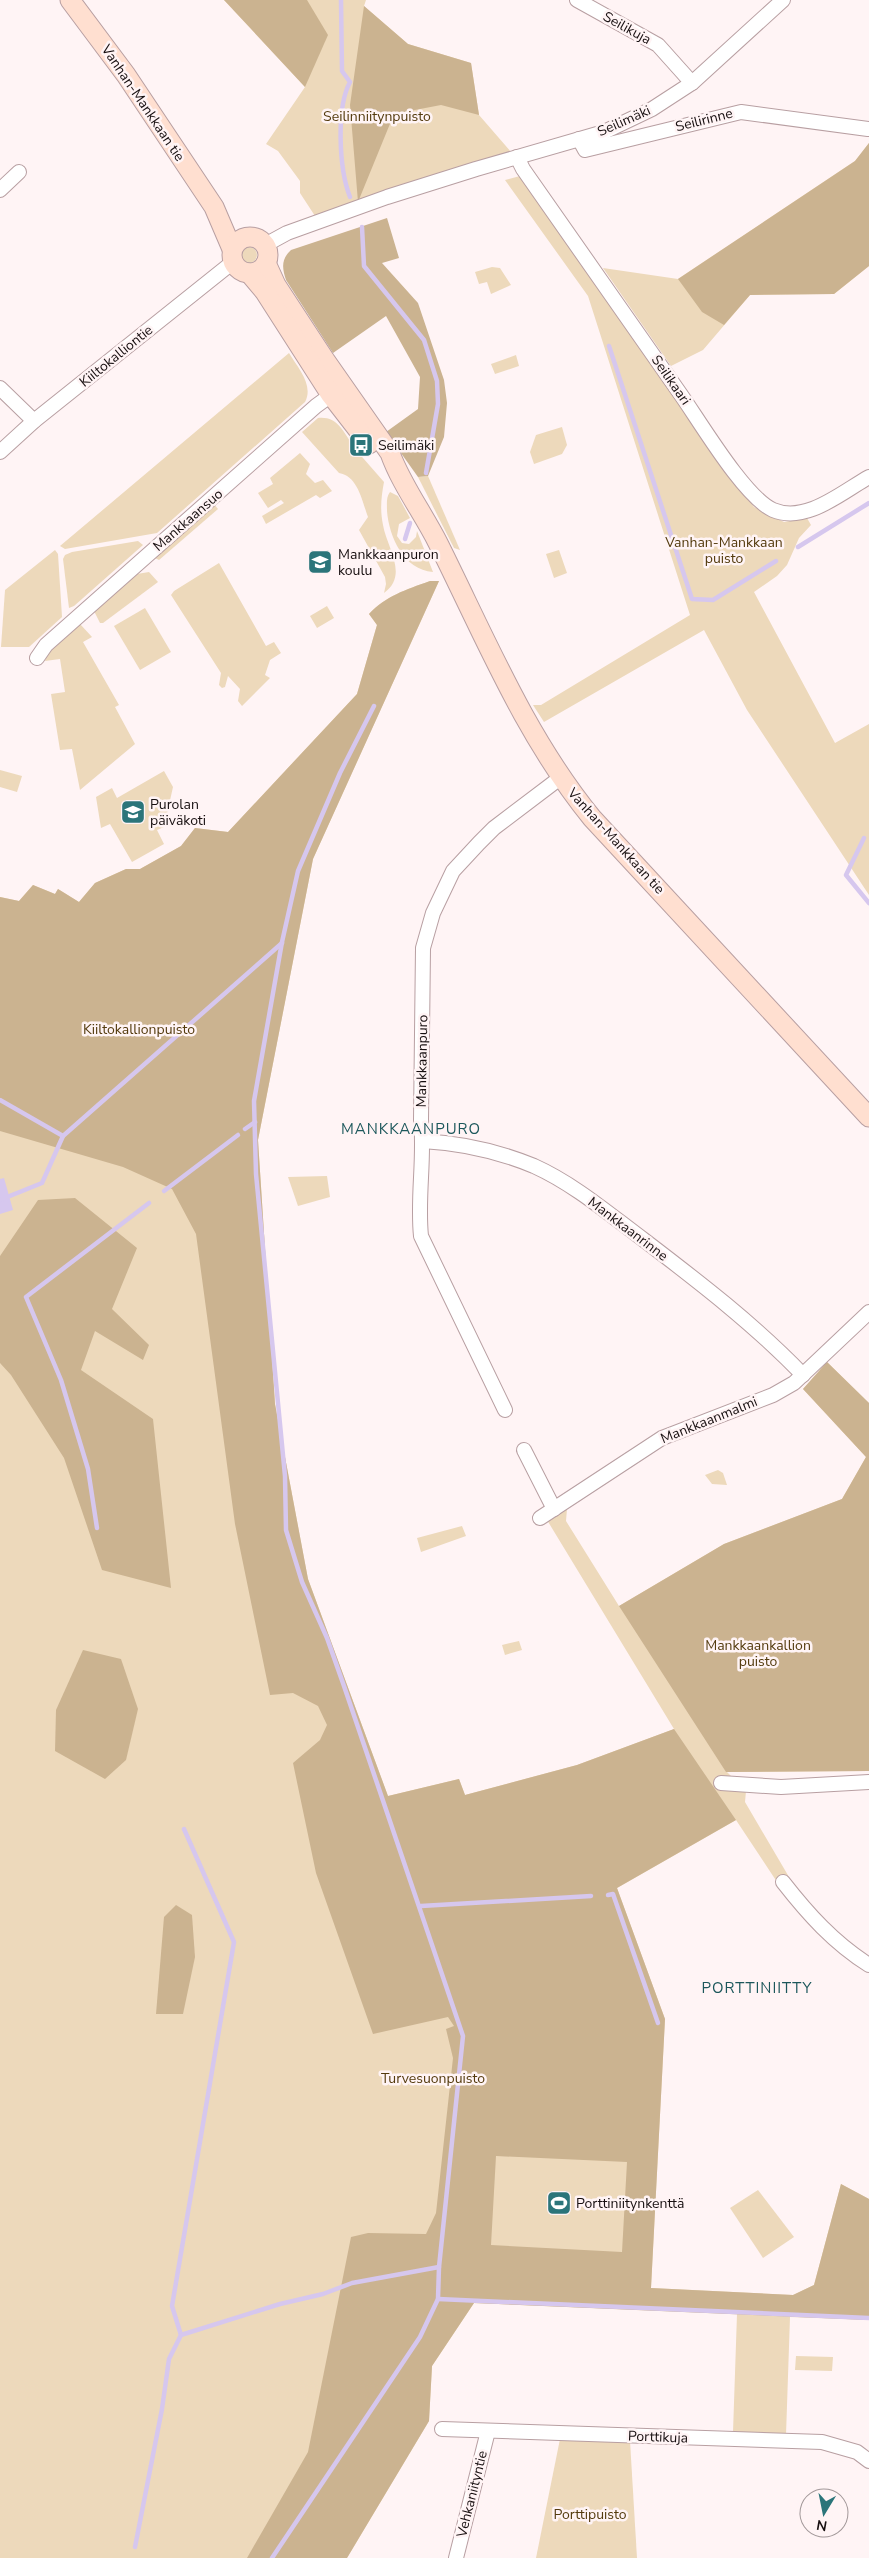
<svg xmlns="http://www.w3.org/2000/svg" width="869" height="2558" viewBox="0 0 869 2558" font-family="'Nunito Sans',sans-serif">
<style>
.green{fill:#edd9bb}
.forest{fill:#cbb390;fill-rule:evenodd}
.water{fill:#d6c7ee}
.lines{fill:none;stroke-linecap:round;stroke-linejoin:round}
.stream{stroke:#d6c7ee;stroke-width:4.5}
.minor-casing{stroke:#b89fa2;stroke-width:16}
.secondary-casing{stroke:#b89fa2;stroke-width:21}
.minor{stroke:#fff;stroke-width:14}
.secondary{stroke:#ffdfd0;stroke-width:19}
.labels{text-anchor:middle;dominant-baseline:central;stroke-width:5;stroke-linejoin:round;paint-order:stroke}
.street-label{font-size:14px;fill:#170f10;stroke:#fff4f5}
.park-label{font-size:14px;fill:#543b0e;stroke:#fff4f5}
.poi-label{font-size:14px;fill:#170f10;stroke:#fff4f5;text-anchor:start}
.neighbourhood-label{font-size:15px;letter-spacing:1px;fill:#1c575b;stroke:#fff4f5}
</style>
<rect width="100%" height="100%" fill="#fff4f5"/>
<g class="green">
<path d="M 224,0 L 366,0 L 364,6 L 408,44 L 471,63 L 479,115 L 512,153 L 315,216 L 300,193 L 300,181 L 278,151 L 266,144 L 305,87 Z"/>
<path d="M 869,143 L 869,266 L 834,294 L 750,295 L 703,350 L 671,366 L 603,268 L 678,279 L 855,161 Z"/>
<path d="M 520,176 L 754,507 L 784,522 L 807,518 L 811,525 L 799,538 L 787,565 L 777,576 L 754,592 L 835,743 L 869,724 L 869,895 L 747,710 L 704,630 L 544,722 L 533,705 L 541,705 L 690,615 L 588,296 L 505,180 Z"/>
<circle cx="249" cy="255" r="8"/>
<path d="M 492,267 L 500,268 L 511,285 L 491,294 L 487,282 L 479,284 L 475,272 Z"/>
<path d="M 289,353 C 298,368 314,385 305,402 L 157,533 L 65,549 L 60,546 Z"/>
<path d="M 516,355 L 519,366 L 495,374 L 491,364 Z"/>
<path d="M 318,418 C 337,416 343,431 352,444 L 349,446 L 353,452 L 356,450 L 384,482 C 381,498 380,510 383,525 C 387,548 409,575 384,593 L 386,584 L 385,577 L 359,530 L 368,517 C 362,501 358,476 339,473 L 302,432 Z"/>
<path d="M 562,427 L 567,445 L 562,454 L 534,464 L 530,452 L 536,435 Z"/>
<path d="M 300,453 L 310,464 L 306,474 L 315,483 L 323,480 L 332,491 L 320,498 L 316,495 L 266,524 L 262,516 L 284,503 L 281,500 L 268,508 L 258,493 L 273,484 L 270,478 Z"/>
<path d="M 428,476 L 460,550 L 454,548 L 418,477 Z"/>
<path d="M 390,492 L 398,496 L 410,518 L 399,524 L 397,536 L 402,543 L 409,544 L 416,537 L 417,531 L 433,572 C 404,570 389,537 387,511 C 387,504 386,497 390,492 Z"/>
<path d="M 214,504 L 218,509 L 159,560 L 155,558 Z"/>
<path d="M 138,541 L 143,545 L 74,606 L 69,608 L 63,559 L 65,555 L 72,552 Z"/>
<path d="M 55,550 L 58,554 L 62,617 L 29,647 L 1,647 L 5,590 Z"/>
<path d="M 559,550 L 567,573 L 554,578 L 546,554 Z"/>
<path d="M 219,563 L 266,646 L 274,642 L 281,653 L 270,660 L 265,675 L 270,678 L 242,706 L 238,701 L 240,689 L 228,676 L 225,687 L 222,688 L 219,685 L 221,673 L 171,595 L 174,591 Z"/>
<path d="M 149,572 L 158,582 L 103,623 L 100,623 L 94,611 L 137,574 Z"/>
<path d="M 430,581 L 439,581 L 313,859 L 258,1140 L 275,1404 L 308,1579 L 388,1796 L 459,1779 L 465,1795 L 577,1765 L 674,1729 L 547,1520 L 567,1509 L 566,1521 L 619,1606 L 724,1544 L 842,1499 L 866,1457 L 803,1389 L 827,1362 L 869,1403 L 869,1771 L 727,1772 L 746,1791 L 745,1802 L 789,1877 L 779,1885 L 736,1820 L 617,1888 L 665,2019 L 651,2288 L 793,2295 L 814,2285 L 841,2184 L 869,2199 L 869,2320 L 790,2317 L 786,2435 L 733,2432 L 737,2314 L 474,2303 L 432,2366 L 429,2421 L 347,2558 L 0,2558 L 0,897 L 19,901 L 33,885 L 55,894 L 58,889 L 79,902 L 95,883 L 126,869 L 140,869 L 181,846 L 195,828 L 228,832 L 357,694 L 377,625 L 369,614 C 386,596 405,590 430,581 Z"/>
<path d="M 327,606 L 334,618 L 317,628 L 310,616 Z"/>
<path d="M 145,608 L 171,652 L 140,670 L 114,626 Z"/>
<path d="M 80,624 L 92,637 L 83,642 L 119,705 L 115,707 L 135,744 L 80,790 L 72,749 L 60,750 L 51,694 L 65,692 L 60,659 L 45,661 L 49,651 Z"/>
<path d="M 0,770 L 22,776 L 17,792 L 0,787 Z"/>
<path d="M 164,771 L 173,787 L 164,827 L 157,830 L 164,844 L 132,862 L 110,824 L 101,828 L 96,797 L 112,788 L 117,798 Z"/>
<path d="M 327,1176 L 330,1197 L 298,1206 L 288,1177 Z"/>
<path d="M 718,1470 L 723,1473 L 727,1485 L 712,1484 L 705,1475 Z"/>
<path d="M 462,1526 L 466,1536 L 421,1552 L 417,1538 Z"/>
<path d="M 519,1641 L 522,1650 L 505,1655 L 502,1645 Z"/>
<path d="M 758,2190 L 794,2237 L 763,2258 L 730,2208 Z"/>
<path d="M 796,2356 L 833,2357 L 832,2371 L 795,2370 Z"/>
<path d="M 560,2439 L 630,2441 L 637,2558 L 536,2558 Z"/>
</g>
<g class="forest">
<path d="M 224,0 L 307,0 L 328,35 L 305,87 Z"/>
<path d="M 364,6 L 408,44 L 471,63 L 479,115 L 441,105 L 394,114 L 358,202 L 350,105 Z"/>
<path d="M 869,143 L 869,266 L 834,294 L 750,295 L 724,325 L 702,312 L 678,279 L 855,161 Z"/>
<path d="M 387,218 L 399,258 L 382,263 L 418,303 L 444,380 L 447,403 L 444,437 L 428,476 L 418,477 L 386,432 L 418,409 L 420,377 L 386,316 L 333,353 L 286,280 C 282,268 281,259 291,250 Z"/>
<path d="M 430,581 L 439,581 L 313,859 L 258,1140 L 275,1404 L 308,1579 L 388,1796 L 459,1779 L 465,1795 L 577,1765 L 674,1729 L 736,1820 L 617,1888 L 665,2019 L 651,2288 L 793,2295 L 814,2285 L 841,2184 L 869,2199 L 869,2320 L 474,2303 L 432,2366 L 429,2421 L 347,2558 L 247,2558 L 308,2452 L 351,2237 L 368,2233 L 426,2234 L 436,2213 L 453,2058 L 446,2029 L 454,2026 L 448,2017 L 373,2034 L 316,1873 L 293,1763 L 320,1740 L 327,1725 L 318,1706 L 293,1693 L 270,1695 L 235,1524 L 196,1234 L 172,1189 L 123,1167 L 0,1131 L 0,897 L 19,901 L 33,885 L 55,894 L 58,889 L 79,902 L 95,883 L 126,869 L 140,869 L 181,846 L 195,828 L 228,832 L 357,694 L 377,625 L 369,614 C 386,596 405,590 430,581 ZM 496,2156 L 627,2162 L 622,2252 L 491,2245 Z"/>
<path d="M 75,1198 L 137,1248 L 112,1309 L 149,1345 L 143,1360 L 95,1331 L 81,1370 L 153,1419 L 171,1588 L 102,1570 L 64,1458 L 11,1375 L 0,1363 L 0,1256 L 38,1200 Z"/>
<path d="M 827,1362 L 869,1403 L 869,1771 L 726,1772 L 619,1606 L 724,1544 L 842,1499 L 866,1457 L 803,1389 Z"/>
<path d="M 83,1650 L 121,1659 L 138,1709 L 126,1760 L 105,1779 L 55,1751 L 56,1710 Z"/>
<path d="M 176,1905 L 192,1915 L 195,1957 L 183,2014 L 156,2014 L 164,1917 Z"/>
</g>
<path class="water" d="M 4,1178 L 13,1210 L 0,1214 L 0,1179 Z"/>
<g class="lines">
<g class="stream">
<path d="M 341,0 L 342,71 L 350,82 C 336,108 339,169 350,197"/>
<path d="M 362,227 L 364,266 L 424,340 L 437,381 L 438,404 L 426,473"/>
<path d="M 609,346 L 692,599 L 713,600 L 776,561"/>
<path d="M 405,539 L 410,523"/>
<path d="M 798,547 L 869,503"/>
<path d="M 864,838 L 846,875 L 869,903"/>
<path d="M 0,1100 L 63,1136"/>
<path d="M 245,1129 L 255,1122"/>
<path d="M 164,1191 L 238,1135"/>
<path d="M 0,1200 L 42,1183 L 63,1136 L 282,943"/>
<path d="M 97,1528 L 88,1469 L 61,1380 L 26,1297 L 149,1203"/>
<path d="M 608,1895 L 613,1894 L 658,2023"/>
<path d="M 421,1906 L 591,1896"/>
<path d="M 438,2299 L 869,2318"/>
<path d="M 181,2335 L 172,2306 L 234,1942 L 184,1829"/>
<path d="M 135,2547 L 162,2409 L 169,2359 L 181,2335 L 280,2304 L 323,2294 L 352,2283 L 439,2267"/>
<path d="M 272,2558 L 420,2337 L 438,2299 L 439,2267 L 463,2036 L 344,1686 L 327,1638 L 302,1582 L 286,1530 L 285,1476 L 256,1174 L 254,1101 L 282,942 L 298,871 L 340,773 L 374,706"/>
</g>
<defs>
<g id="minor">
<path d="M 577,0 L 658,45 L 692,83"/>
<path d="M 579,139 L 585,150 L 741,112 L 868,129"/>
<path d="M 517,157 L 523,169 C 575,243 627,318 679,392 C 699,420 744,497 773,510 C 806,524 842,492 869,477"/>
<path d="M 0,190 L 19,172"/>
<path d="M 265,245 L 287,233 L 387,197 L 476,169 L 604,132 L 652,109 L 692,83 L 783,0"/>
<path d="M 0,388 L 34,421"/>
<path d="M 0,452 L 34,421 L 233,262"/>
<path d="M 37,658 L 46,645 L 316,406 L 338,390"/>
<path d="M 423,1141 C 460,1143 500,1152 534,1166 C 574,1184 609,1214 644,1240 C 699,1282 755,1325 803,1375"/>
<path d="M 505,1410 L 421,1236 C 417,1197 425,1158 421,1120 L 423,948 L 433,913 L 453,871 L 479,843 L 494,828 L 560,778"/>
<path d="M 524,1450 L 554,1509"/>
<path d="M 540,1518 L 662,1438 L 773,1395 L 794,1383 L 869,1312"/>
<path d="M 721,1783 L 781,1787 L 869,1782"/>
<path d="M 783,1882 C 808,1914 834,1943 869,1965"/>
<path d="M 442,2429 L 822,2442 L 857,2452 L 869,2461"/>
<path d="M 456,2558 L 488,2431"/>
</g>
<g id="secondary">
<path d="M 70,0 L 126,75 L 214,207 L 232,249"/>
<circle cx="250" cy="255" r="18"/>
<path d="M 266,263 L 276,285 L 325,360 L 390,453 C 401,484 423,513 438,543 C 485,637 525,736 592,818 L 869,1117"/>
<path d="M 249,273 L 265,292 L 331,395 L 369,444"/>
</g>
</defs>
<use href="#minor" class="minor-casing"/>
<use href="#secondary" class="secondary-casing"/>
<use href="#minor" class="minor"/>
<use href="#secondary" class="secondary"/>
</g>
<defs>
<symbol id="bus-square" viewBox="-11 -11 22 22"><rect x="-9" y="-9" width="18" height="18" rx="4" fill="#2b757a" stroke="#fff4f5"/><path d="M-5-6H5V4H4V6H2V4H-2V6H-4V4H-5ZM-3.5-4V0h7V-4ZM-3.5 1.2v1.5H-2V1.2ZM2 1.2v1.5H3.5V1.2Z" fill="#fff"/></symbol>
<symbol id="school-square" viewBox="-11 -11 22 22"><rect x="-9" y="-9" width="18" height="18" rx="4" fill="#2b757a" stroke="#fff4f5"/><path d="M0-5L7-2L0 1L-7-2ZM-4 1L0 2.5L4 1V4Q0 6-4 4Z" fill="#fff"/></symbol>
<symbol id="stadium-square" viewBox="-11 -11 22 22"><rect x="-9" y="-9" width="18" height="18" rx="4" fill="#2b757a" stroke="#fff4f5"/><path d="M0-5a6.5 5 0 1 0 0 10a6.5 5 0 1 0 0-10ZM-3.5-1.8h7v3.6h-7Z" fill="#fff"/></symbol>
</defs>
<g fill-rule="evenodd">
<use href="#bus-square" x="347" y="431" width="28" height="28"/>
<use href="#school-square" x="306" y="548" width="28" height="28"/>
<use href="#school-square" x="119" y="798" width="28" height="28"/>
<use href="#stadium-square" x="545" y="2189" width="28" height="28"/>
</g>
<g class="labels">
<g class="street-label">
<text transform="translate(627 28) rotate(29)">Seilikuja</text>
<text transform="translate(143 103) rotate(56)">Vanhan-Mankkaan tie</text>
<text transform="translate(704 120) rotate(-14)">Seilirinne</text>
<text transform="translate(624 121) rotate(-24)">Seilimäki</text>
<text transform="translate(116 356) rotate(-39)">Kiiltokalliontie</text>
<text transform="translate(671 380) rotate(55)">Seilikaari</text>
<text transform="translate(188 520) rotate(-41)">Mankkaansuo</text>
<text transform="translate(616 841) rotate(48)">Vanhan-Mankkaan tie</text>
<text transform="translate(422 1061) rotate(-89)">Mankkaanpuro</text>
<text transform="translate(628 1229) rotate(37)">Mankkaanrinne</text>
<text transform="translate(709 1420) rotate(-22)">Mankkaanmalmi</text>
<text transform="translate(658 2437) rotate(2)">Porttikuja</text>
<text transform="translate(472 2494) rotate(-76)">Vehkaniityntie</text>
</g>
<g class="park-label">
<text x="377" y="116">Seilinniitynpuisto</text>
<text x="724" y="542">Vanhan-Mankkaan<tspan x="724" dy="16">puisto</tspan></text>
<text x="139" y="1029">Kiiltokallionpuisto</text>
<text x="758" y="1645">Mankkaankallion<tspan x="758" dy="16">puisto</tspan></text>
<text x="433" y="2078">Turvesuonpuisto</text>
<text x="590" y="2514">Porttipuisto</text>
</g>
<g class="poi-label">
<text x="378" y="445">Seilimäki</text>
<text x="338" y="554">Mankkaanpuron<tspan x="338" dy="16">koulu</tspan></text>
<text x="150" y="804">Purolan<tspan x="150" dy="16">päiväkoti</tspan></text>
<text x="576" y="2203">Porttiniitynkenttä</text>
</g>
<g class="neighbourhood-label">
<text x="411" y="1129">MANKKAANPURO</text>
<text x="757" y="1988">PORTTINIITTY</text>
</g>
</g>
<g transform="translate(824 2513) rotate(190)"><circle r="24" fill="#fff4f5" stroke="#a29899"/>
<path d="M0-4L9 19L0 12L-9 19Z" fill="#2b757a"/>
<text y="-8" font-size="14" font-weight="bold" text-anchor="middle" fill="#170f10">N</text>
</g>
</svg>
